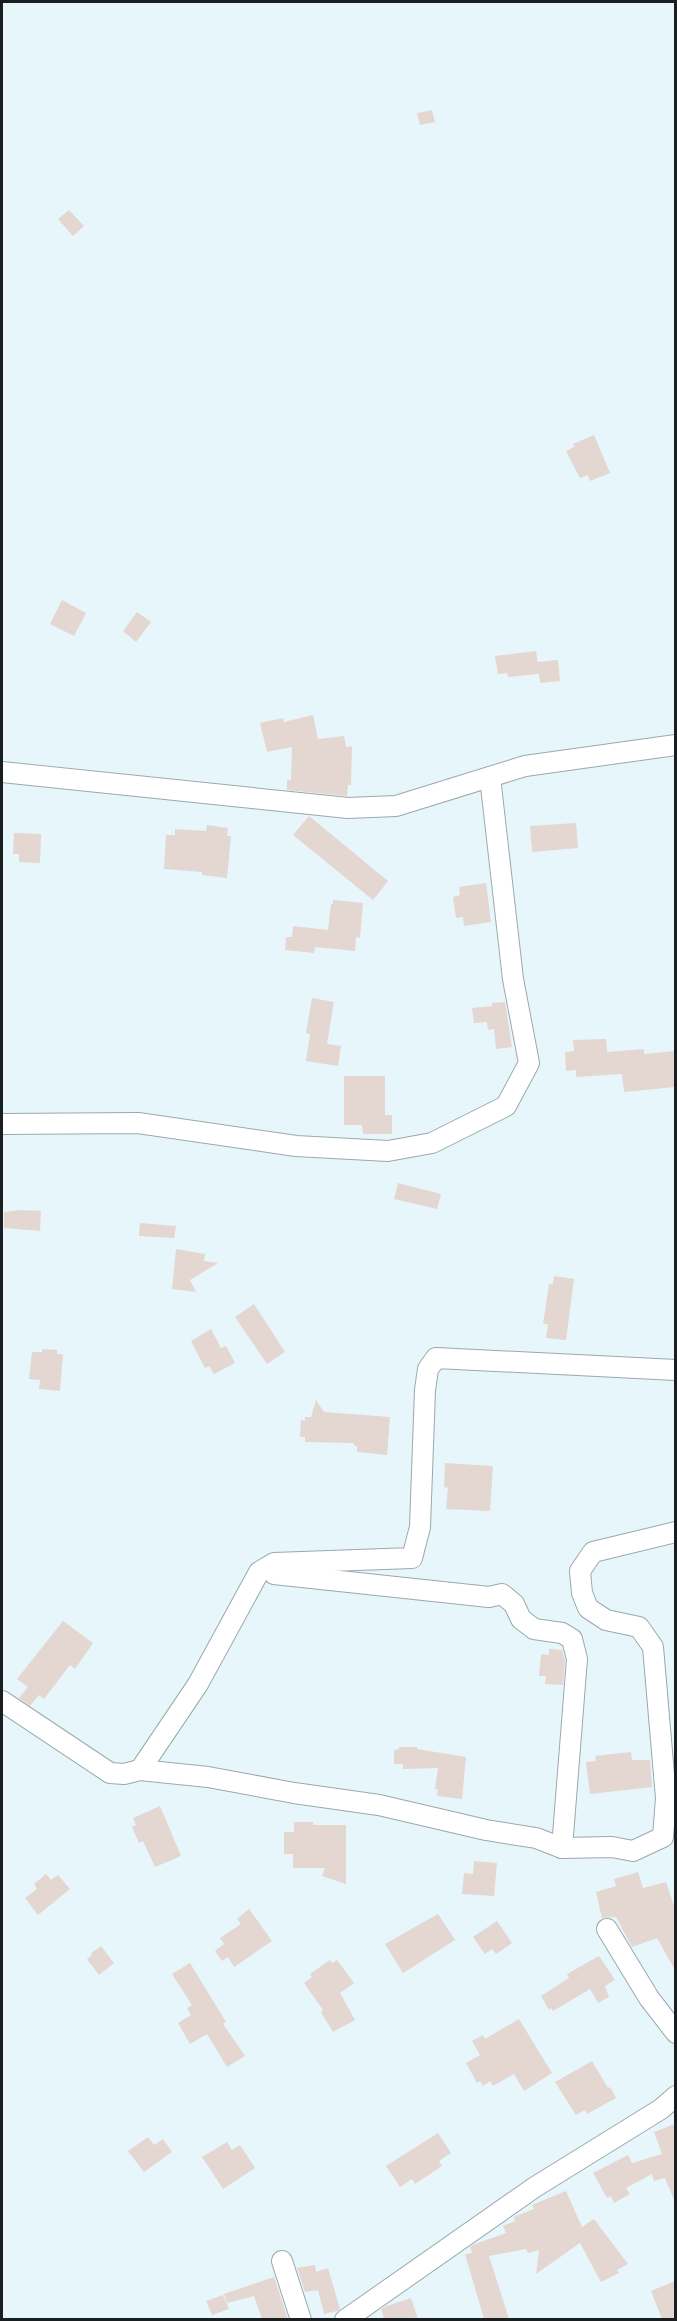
<svg xmlns="http://www.w3.org/2000/svg" width="677" height="2321" viewBox="0 0 677 2321" font-family="'Noto Serif',serif">
<style>
.building{fill:#e4d6d1}
.lines{fill:none;stroke-linecap:round;stroke-linejoin:round}
.street-casing{stroke:#9ba9ad;stroke-width:22}
.street{stroke:#fff;stroke-width:20}
</style>
<rect width="100%" height="100%" fill="#e7f6fb"/>
<g class="building">
<path d="M 432,110 L 435,122 L 420,125 L 417,113 Z"/>
<path d="M 69,210 L 84,226 L 73,236 L 58,219 Z"/>
<path d="M 594,435 L 610,473 L 590,481 L 588,475 L 580,478 L 566,451 L 574,447 L 573,444 Z"/>
<path d="M 62,600 L 86,613 L 74,636 L 50,624 Z"/>
<path d="M 137,612 L 151,622 L 136,642 L 123,631 Z"/>
<path d="M 536,651 L 538,665 L 537,662 L 558,660 L 560,681 L 540,683 L 539,674 L 508,677 L 507,673 L 498,674 L 495,656 Z"/>
<path d="M 313,715 L 318,739 L 344,736 L 346,747 L 352,746 L 351,785 L 348,785 L 347,796 L 287,790 L 287,780 L 291,780 L 292,747 L 267,752 L 260,723 L 283,718 L 284,722 Z"/>
<path d="M 309,816 L 388,881 L 373,900 L 293,835 Z"/>
<path d="M 576,823 L 578,848 L 532,852 L 530,826 Z"/>
<path d="M 207,825 L 228,828 L 227,836 L 231,836 L 227,878 L 202,875 L 202,872 L 164,869 L 166,835 L 175,835 L 175,829 L 206,831 Z"/>
<path d="M 14,833 L 41,834 L 40,863 L 19,862 L 19,854 L 13,854 Z"/>
<path d="M 486,883 L 491,922 L 464,926 L 463,917 L 456,918 L 453,897 L 460,895 L 459,887 Z"/>
<path d="M 333,900 L 363,903 L 360,938 L 356,937 L 355,951 L 315,947 L 314,953 L 285,950 L 286,937 L 292,937 L 293,926 L 328,930 L 331,904 L 333,904 Z"/>
<path d="M 312,998 L 334,1002 L 327,1044 L 341,1046 L 338,1066 L 306,1061 L 310,1034 L 306,1033 Z"/>
<path d="M 505,1002 L 512,1047 L 496,1049 L 494,1029 L 488,1030 L 487,1022 L 474,1023 L 472,1008 L 492,1006 L 492,1003 Z"/>
<path d="M 606,1039 L 607,1052 L 644,1049 L 644,1054 L 675,1051 L 675,1087 L 624,1092 L 622,1074 L 576,1077 L 576,1070 L 566,1071 L 565,1052 L 574,1051 L 573,1040 Z"/>
<path d="M 344,1076 L 385,1076 L 385,1115 L 392,1115 L 392,1134 L 363,1134 L 362,1125 L 344,1125 Z"/>
<path d="M 398,1183 L 441,1194 L 437,1209 L 394,1199 Z"/>
<path d="M 21,1210 L 41,1211 L 40,1231 L 4,1228 L 4,1212 Z"/>
<path d="M 140,1223 L 176,1226 L 174,1238 L 139,1236 Z"/>
<path d="M 176,1249 L 205,1254 L 204,1261 L 218,1263 L 190,1280 L 196,1292 L 172,1289 Z"/>
<path d="M 554,1276 L 574,1279 L 566,1340 L 546,1338 L 548,1324 L 543,1324 L 549,1284 L 553,1284 Z"/>
<path d="M 254,1304 L 285,1352 L 267,1364 L 235,1317 Z"/>
<path d="M 211,1329 L 221,1348 L 226,1346 L 235,1363 L 214,1374 L 209,1366 L 205,1368 L 191,1341 Z"/>
<path d="M 42,1349 L 57,1350 L 57,1354 L 63,1354 L 60,1391 L 39,1389 L 40,1380 L 29,1379 L 32,1352 L 42,1352 Z"/>
<path d="M 316,1400 L 324,1412 L 390,1417 L 387,1455 L 357,1452 L 357,1446 L 354,1446 L 354,1443 L 305,1442 L 305,1437 L 300,1437 L 301,1420 L 305,1421 L 305,1417 L 311,1417 Z"/>
<path d="M 445,1463 L 493,1466 L 490,1511 L 446,1509 L 448,1488 L 444,1487 Z"/>
<path d="M 63,1621 L 93,1643 L 75,1669 L 70,1665 L 44,1699 L 39,1695 L 30,1706 L 19,1698 L 28,1687 L 17,1679 Z"/>
<path d="M 549,1649 L 562,1650 L 565,1660 L 563,1685 L 545,1684 L 546,1676 L 539,1676 L 541,1654 L 549,1655 Z"/>
<path d="M 399,1747 L 417,1747 L 417,1749 L 466,1757 L 462,1799 L 437,1796 L 438,1789 L 435,1789 L 438,1768 L 403,1769 L 403,1764 L 394,1764 L 394,1750 L 399,1749 Z"/>
<path d="M 631,1752 L 632,1760 L 650,1760 L 652,1787 L 590,1794 L 586,1762 L 596,1761 L 595,1756 Z"/>
<path d="M 160,1806 L 181,1856 L 155,1867 L 143,1841 L 139,1843 L 132,1827 L 136,1825 L 133,1818 Z"/>
<path d="M 294,1822 L 313,1822 L 313,1825 L 346,1825 L 346,1884 L 322,1876 L 325,1868 L 293,1868 L 293,1854 L 284,1854 L 284,1832 L 294,1832 Z"/>
<path d="M 474,1861 L 497,1863 L 494,1896 L 462,1894 L 464,1873 L 473,1874 Z"/>
<path d="M 638,1872 L 643,1888 L 666,1882 L 675,1909 L 675,1970 L 657,1938 L 632,1947 L 616,1917 L 602,1918 L 596,1892 L 616,1886 L 614,1879 Z"/>
<path d="M 46,1874 L 51,1880 L 58,1875 L 70,1889 L 38,1915 L 25,1898 L 37,1889 L 34,1884 Z"/>
<path d="M 249,1909 L 272,1941 L 234,1967 L 228,1957 L 222,1961 L 215,1951 L 224,1944 L 220,1938 L 241,1924 L 237,1919 Z"/>
<path d="M 438,1914 L 455,1940 L 403,1973 L 385,1944 Z"/>
<path d="M 497,1921 L 512,1943 L 496,1954 L 492,1949 L 485,1954 L 473,1937 Z"/>
<path d="M 101,1946 L 114,1963 L 99,1975 L 87,1959 L 92,1955 L 91,1953 Z"/>
<path d="M 599,1956 L 615,1980 L 605,1986 L 609,1997 L 598,2003 L 590,1989 L 553,2011 L 551,2008 L 549,2010 L 541,1996 L 569,1978 L 567,1974 Z"/>
<path d="M 330,1960 L 332,1963 L 337,1960 L 354,1983 L 340,1993 L 355,2020 L 333,2032 L 321,2012 L 323,2010 L 304,1983 L 312,1977 L 310,1974 Z"/>
<path d="M 190,1963 L 226,2022 L 223,2024 L 245,2056 L 227,2067 L 207,2034 L 190,2044 L 178,2023 L 191,2015 L 187,2008 L 192,2005 L 172,1974 Z"/>
<path d="M 519,2019 L 552,2073 L 524,2091 L 514,2074 L 493,2086 L 490,2081 L 483,2086 L 480,2081 L 477,2083 L 466,2063 L 480,2055 L 472,2041 L 483,2035 L 485,2039 Z"/>
<path d="M 592,2061 L 608,2088 L 610,2087 L 616,2098 L 587,2114 L 585,2110 L 576,2115 L 555,2082 Z"/>
<path d="M 675,2124 L 675,2202 L 665,2178 L 654,2181 L 652,2174 L 626,2188 L 630,2194 L 614,2203 L 611,2196 L 607,2198 L 593,2173 L 628,2155 L 632,2163 L 662,2154 L 654,2132 Z"/>
<path d="M 438,2133 L 451,2153 L 439,2161 L 442,2166 L 415,2184 L 412,2179 L 400,2187 L 386,2166 Z"/>
<path d="M 148,2137 L 154,2145 L 163,2139 L 172,2152 L 144,2172 L 128,2151 Z"/>
<path d="M 227,2142 L 232,2150 L 240,2145 L 255,2168 L 223,2189 L 202,2157 Z"/>
<path d="M 566,2191 L 582,2227 L 594,2219 L 628,2264 L 617,2270 L 619,2273 L 601,2282 L 580,2243 L 536,2274 L 539,2250 L 528,2253 L 526,2249 L 489,2256 L 509,2319 L 484,2319 L 465,2254 L 472,2253 L 470,2247 L 475,2244 L 506,2233 L 503,2226 L 515,2221 L 514,2217 L 534,2209 L 532,2205 Z"/>
<path d="M 315,2265 L 316,2272 L 328,2268 L 340,2309 L 337,2311 L 324,2314 L 318,2290 L 305,2292 L 297,2268 Z"/>
<path d="M 274,2277 L 288,2319 L 262,2319 L 254,2296 L 227,2303 L 224,2294 Z"/>
<path d="M 675,2281 L 675,2319 L 662,2319 L 651,2291 Z"/>
<path d="M 223,2295 L 229,2309 L 212,2315 L 206,2301 Z"/>
<path d="M 411,2298 L 418,2319 L 384,2319 L 381,2309 L 387,2306 Z"/>
</g>
<g class="lines">
<defs>
<g id="street">
<path d="M 2,772 L 348,808 L 396,806 L 525,766 L 676,745"/>
<path d="M 2,1124 L 138,1123 L 296,1146 L 388,1151 L 432,1143 L 506,1106 L 529,1063 L 513,979 L 490,777"/>
<path d="M 274,1574 L 489,1597 L 502,1594 L 514,1604 L 521,1619 L 534,1629 L 562,1633 L 572,1639 L 577,1659 L 562,1848"/>
<path d="M 2,1701 L 110,1773 L 124,1774 L 140,1770 L 208,1777 L 294,1793 L 379,1805 L 486,1830 L 536,1838 L 562,1848 L 612,1847 L 633,1851 L 663,1837 L 666,1798 L 653,1647 L 639,1627 L 606,1620 L 588,1608 L 582,1593 L 580,1571 L 593,1552 L 676,1532"/>
<path d="M 140,1770 L 198,1684 L 259,1572 L 274,1563 L 412,1558 L 420,1527 L 425,1390 L 428,1369 L 436,1358 L 676,1370"/>
<path d="M 607,1929 L 649,1998 L 676,2033"/>
<path d="M 282,2261 L 301,2320"/>
<path d="M 345,2320 L 535,2187 L 661,2109 L 676,2096"/>
</g>
</defs>
<use href="#street" class="street-casing"/>
<use href="#street" class="street"/>
</g>
<rect width="677" height="2321" fill="none" stroke="#191e20" stroke-width="6"/>
</svg>
